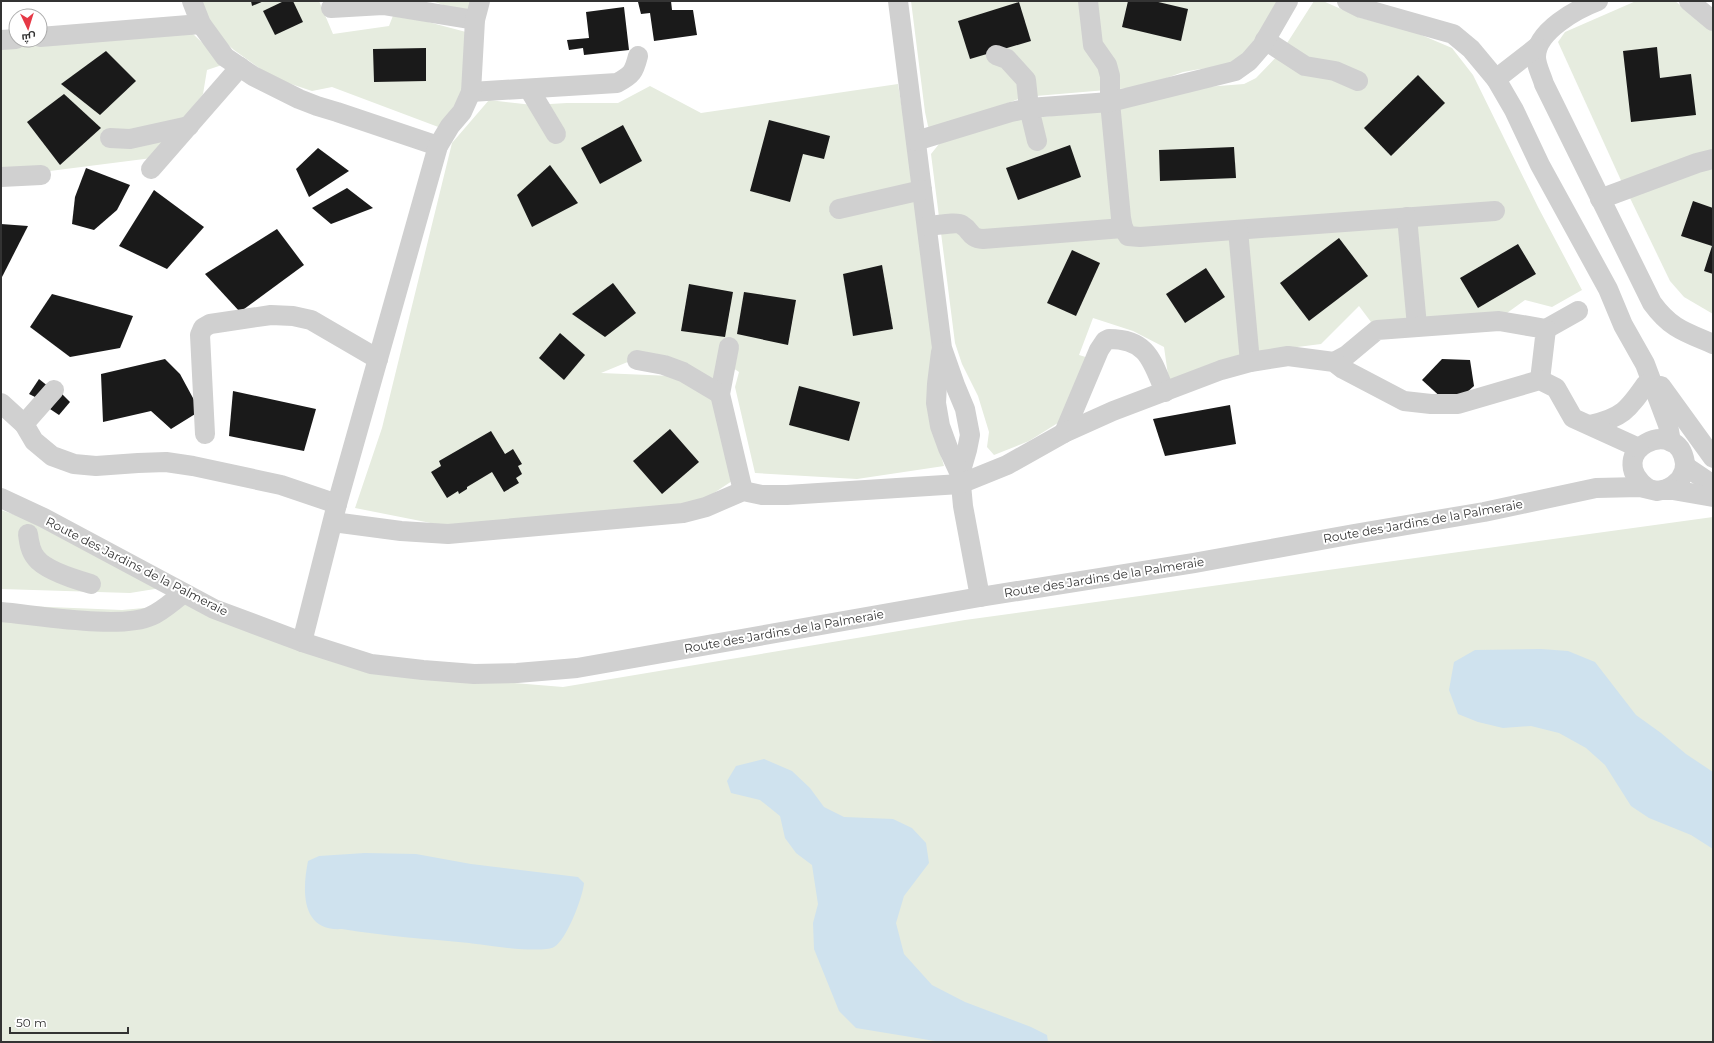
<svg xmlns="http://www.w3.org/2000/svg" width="1714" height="1043" viewBox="0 0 1714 1043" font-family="Montserrat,Cairo,sans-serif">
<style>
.green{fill:#e6ecdf}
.water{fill:#cfe2ee}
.building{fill:#1a1a1a}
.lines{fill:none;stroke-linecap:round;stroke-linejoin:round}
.minor{stroke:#d0d0d0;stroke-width:20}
.labels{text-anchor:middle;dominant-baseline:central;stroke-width:4;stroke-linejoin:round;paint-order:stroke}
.street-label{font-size:12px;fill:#333;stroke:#fff}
</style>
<rect width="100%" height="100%" fill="#fff"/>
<g class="green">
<path d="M 200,1 L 319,1 L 333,34 L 389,26 L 394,13 L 466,32 L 466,92 L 441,128 L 332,87 L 312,91 L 273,78 L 234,50 L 218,36 Z"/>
<path d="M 432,1 L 472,1 L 469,14 Z"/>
<path d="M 911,1 L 1285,1 L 1233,67 L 1200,69 L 1183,72 L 1142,87 L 1024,97 L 931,131 L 928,126 L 925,112 Z"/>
<path d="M 1314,1 L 1323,1 L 1361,18 L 1412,31 L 1452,48 L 1473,75 L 1538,207 L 1582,290 L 1552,307 L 1525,300 L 1500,318 L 1377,330 L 1359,306 L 1321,344 L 1249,353 L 1169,382 L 1164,347 L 1133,331 L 1093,318 L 1079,355 L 1089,358 L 1061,421 L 1029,441 L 994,455 L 987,447 L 989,432 L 978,396 L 962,364 L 955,343 L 931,154 L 939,144 L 1001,122 L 1111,109 L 1193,88 L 1244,84 L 1256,78 L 1282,51 Z"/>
<path d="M 1636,1 L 1675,1 L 1713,31 L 1713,152 L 1624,187 L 1558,42 L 1565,32 Z"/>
<path d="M 193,34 L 225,64 L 207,70 L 203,94 L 152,158 L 42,172 L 1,173 L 1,47 Z"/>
<path d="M 898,84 L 917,198 L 936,356 L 933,429 L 944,466 L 857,479 L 755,473 L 735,387 L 739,372 L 718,358 L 713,384 L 647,354 L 601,373 L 672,376 L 716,395 L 735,479 L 693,507 L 446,526 L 355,508 L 382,428 L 452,143 L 489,100 L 533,105 L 567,103 L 618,103 L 650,86 L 701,113 Z"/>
<path d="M 1713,169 L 1713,314 L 1684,297 L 1670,281 L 1629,196 L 1697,172 Z"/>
<path d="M 1,510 L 21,517 L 161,588 L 130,593 L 1,589 Z"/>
<path d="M 1713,517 L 1713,1042 L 1,1042 L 1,605 L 122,610 L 188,604 L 365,671 L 563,687 L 965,620 Z"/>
</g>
<g class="water">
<path d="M 1541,649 L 1568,651 L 1595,662 L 1636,715 L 1661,733 L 1686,754 L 1713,772 L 1713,849 L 1691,835 L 1649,818 L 1631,806 L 1605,765 L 1586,748 L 1559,733 L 1531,726 L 1503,728 L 1478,722 L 1458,714 L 1449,690 L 1454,662 L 1475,650 Z"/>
<path d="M 764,759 L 792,771 L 810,788 L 824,807 L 844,817 L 893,819 L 912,828 L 926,843 L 929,863 L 904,896 L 896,923 L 904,954 L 932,985 L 965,1002 L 1031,1027 L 1047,1035 L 1048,1042 L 941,1042 L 856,1028 L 839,1011 L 814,949 L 813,923 L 818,904 L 812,865 L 796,853 L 785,838 L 780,816 L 760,800 L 731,793 L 727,781 L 736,766 Z"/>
<path d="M 365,853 L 416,854 L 471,864 L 578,877 L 584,883 C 583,897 566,941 554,947 C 541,954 485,945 469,943 C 427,939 384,936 342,929 C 301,932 302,891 308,861 L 319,856 Z"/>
</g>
<g class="building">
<path d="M 251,1 L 264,1 L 252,6 Z"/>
<path d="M 284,1 L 293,1 L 303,22 L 275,35 L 263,11 Z"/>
<path d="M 646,1 L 671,1 L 672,10 L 693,10 L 697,35 L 654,41 L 650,13 L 641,14 L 638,2 Z"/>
<path d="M 1128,1 L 1154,1 L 1188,9 L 1181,41 L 1122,27 Z"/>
<path d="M 1019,2 L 1031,41 L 970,59 L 958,21 Z"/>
<path d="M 624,7 L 629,50 L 584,55 L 583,48 L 569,50 L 567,40 L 589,38 L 586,12 Z"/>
<path d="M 1657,47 L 1660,78 L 1691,74 L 1696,115 L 1631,122 L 1623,51 Z"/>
<path d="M 426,48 L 426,81 L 374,82 L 373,49 Z"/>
<path d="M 106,51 L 136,81 L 100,115 L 61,84 Z"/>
<path d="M 1418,75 L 1445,103 L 1391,156 L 1364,128 Z"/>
<path d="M 64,94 L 101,128 L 60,165 L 27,122 Z"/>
<path d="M 769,120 L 830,136 L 824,159 L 803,154 L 790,202 L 750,191 Z"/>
<path d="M 623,125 L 642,161 L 600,184 L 581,148 Z"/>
<path d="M 1070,145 L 1081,177 L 1018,200 L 1006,168 Z"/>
<path d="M 1234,147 L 1236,178 L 1160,181 L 1159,150 Z"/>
<path d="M 318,148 L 349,171 L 309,197 L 296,169 Z"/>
<path d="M 550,165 L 578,203 L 532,227 L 517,195 Z"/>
<path d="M 86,168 L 130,185 L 117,210 L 94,230 L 72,224 L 75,197 Z"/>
<path d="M 347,188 L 373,208 L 331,224 L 312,208 Z"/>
<path d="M 154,190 L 204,227 L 167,269 L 119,246 Z"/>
<path d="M 1693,201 L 1713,208 L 1713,274 L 1704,271 L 1712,246 L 1681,236 Z"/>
<path d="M 1,224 L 28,226 L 1,279 Z"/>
<path d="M 277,229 L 304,265 L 240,312 L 205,274 Z"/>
<path d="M 1339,238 L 1368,276 L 1309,321 L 1280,283 Z"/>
<path d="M 1518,244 L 1536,274 L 1478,308 L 1460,278 Z"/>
<path d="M 1072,250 L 1100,263 L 1076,316 L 1047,303 Z"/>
<path d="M 882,265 L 893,329 L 853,336 L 843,274 Z"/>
<path d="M 1206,268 L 1225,297 L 1185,323 L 1166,294 Z"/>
<path d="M 613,283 L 636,313 L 605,337 L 572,314 Z"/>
<path d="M 689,284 L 733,292 L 725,337 L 681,331 Z"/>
<path d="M 744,292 L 796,300 L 788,345 L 737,334 Z"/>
<path d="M 52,294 L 133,316 L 120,348 L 70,357 L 30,327 Z"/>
<path d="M 560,333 L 585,355 L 564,380 L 539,358 Z"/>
<path d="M 165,359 L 180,374 L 200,411 L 171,429 L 151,411 L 103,422 L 101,374 Z"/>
<path d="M 1442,359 L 1470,360 L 1474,386 L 1458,400 L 1444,400 L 1422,380 Z"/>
<path d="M 39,379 L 49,387 L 35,397 L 29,394 Z"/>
<path d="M 799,386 L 860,402 L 849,441 L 789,425 Z"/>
<path d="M 233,391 L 316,409 L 304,451 L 229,436 Z"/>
<path d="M 62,394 L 70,402 L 59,415 L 50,409 Z"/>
<path d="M 1230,405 L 1236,444 L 1165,456 L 1153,419 Z"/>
<path d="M 670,429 L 699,462 L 662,494 L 633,461 Z"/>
<path d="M 491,431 L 505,454 L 513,449 L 522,464 L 518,466 L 522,474 L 516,478 L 519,483 L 504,492 L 492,472 L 467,487 L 467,489 L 459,494 L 458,491 L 447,498 L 431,472 L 441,466 L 439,461 Z"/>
</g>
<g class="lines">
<g class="minor">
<path d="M 192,1 L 201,24 L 225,57 L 253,76 L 299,99 L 317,106 L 337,112 L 438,146"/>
<path d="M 898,1 L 942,348 L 955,385 L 965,409 L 970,435 L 967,450 L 960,474"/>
<path d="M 1088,1 L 1093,45 L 1107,65 L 1110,76 L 1110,102 L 1121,218 L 1123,228 L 1128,236 L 1140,237 L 1495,211"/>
<path d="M 1347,1 L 1361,8 L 1453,34 L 1471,49 L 1496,79 L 1514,110 L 1540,165 L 1608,289 L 1623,325 L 1645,364 L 1668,425 L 1671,442"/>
<path d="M 1598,1 C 1577,9 1536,31 1536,57 C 1536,66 1542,76 1544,84 L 1652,303 C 1671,329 1685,332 1713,344"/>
<path d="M 1689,1 L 1713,21"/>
<path d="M 331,8 L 383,5 L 475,20"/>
<path d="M 40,37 L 201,24"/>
<path d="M 1,40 L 16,39"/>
<path d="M 1265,40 L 1305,66 L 1335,71 L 1358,81"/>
<path d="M 996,55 L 1007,59 L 1026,80 L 1029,108 L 1037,141"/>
<path d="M 1496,79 L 1537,47"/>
<path d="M 529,89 L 556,134"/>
<path d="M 471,92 L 617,83 C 632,75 634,72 638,56"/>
<path d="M 110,138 L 130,139 L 189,126"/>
<path d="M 916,141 L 1011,112 L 1029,108 L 1110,102 L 1235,71 L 1249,61 L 1262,46 L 1288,1"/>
<path d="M 151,169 L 240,67"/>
<path d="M 1,177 L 41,175"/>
<path d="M 1600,199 L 1697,163 L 1713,159"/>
<path d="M 839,209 L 922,190"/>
<path d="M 1407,217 L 1417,326"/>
<path d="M 927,226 C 935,226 956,221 962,225 C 972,231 969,238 983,239 L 1123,228"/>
<path d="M 1238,230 L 1250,362"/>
<path d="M 1546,329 L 1578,311"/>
<path d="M 729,347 L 720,394 L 743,491"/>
<path d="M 941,352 L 937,384 L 936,403 L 940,426 L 948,448 L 960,474 L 963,506 L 980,597"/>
<path d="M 637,360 L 664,365 L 683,372 L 720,394"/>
<path d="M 1334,362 L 1347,355 L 1377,330 L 1499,321 L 1546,329 L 1540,380"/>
<path d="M 1661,386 L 1713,458"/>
<path d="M 54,390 L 24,424 L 34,441 L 52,456 L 74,464 L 96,466 L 138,463 L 166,462 L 193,466 L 281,485 L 337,504"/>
<path d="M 1,403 L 24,424"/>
<path d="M 1590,425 C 1622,418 1628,410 1646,384"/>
<path d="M 1064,433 L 1099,350 L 1105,341 L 1109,339 C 1148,339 1152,361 1165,392"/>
<path d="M 205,434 L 200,335 L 203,328 L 210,324 L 271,315 L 293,316 L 311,320 L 378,359"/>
<path d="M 1685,466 L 1713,485"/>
<path d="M 1647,488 C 1601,452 1678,413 1685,463 C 1686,476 1677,484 1667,489"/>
<path d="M 1,498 L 44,518 L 214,609 L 302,642 L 371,664 L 423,670 L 474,674 L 517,673 L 577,668 L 980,597 L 1194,563 L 1354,534 L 1484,512 L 1596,488 L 1640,487 L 1657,491 L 1667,489 L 1713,497"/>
<path d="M 333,522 L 401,531 L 448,534 L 683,513 L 706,507 L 743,491 L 762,495 L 787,495 L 960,484 L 1007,465 L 1064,433 L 1113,411 L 1221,370 L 1250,362 L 1288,356 L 1334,362 L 1343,369 L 1404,401 L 1431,404 L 1458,404 L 1540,380 L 1556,388 L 1573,418 L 1639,448"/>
<path d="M 28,534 C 29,542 30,551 36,558 C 45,570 77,580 91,584"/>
<path d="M 1,612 C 36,615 121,630 151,616 C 163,611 174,600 184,593"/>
<path d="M 302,642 L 337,504 L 438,146 L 450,126 L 462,112 L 471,92 L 475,20 L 480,1"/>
</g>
</g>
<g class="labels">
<g class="street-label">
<text transform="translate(1423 521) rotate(-10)">Route des Jardins de la Palmeraie</text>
<text transform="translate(137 566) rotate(27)">Route des Jardins de la Palmeraie</text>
<text transform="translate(1104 577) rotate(-9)">Route des Jardins de la Palmeraie</text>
<text transform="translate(784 631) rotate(-10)">Route des Jardins de la Palmeraie</text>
</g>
</g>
<rect width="1714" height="1043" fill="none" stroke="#333333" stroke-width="4"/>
<g transform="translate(28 28) rotate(176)"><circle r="19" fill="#ffffff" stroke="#adadad"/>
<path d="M0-3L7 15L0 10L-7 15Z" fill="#e63946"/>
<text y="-6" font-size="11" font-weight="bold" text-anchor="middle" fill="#333333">ش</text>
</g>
<path d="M10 1027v6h118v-6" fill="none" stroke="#333333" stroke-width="2"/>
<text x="16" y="1027" font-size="12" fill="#333333" stroke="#ffffff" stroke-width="3" paint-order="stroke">50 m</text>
</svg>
